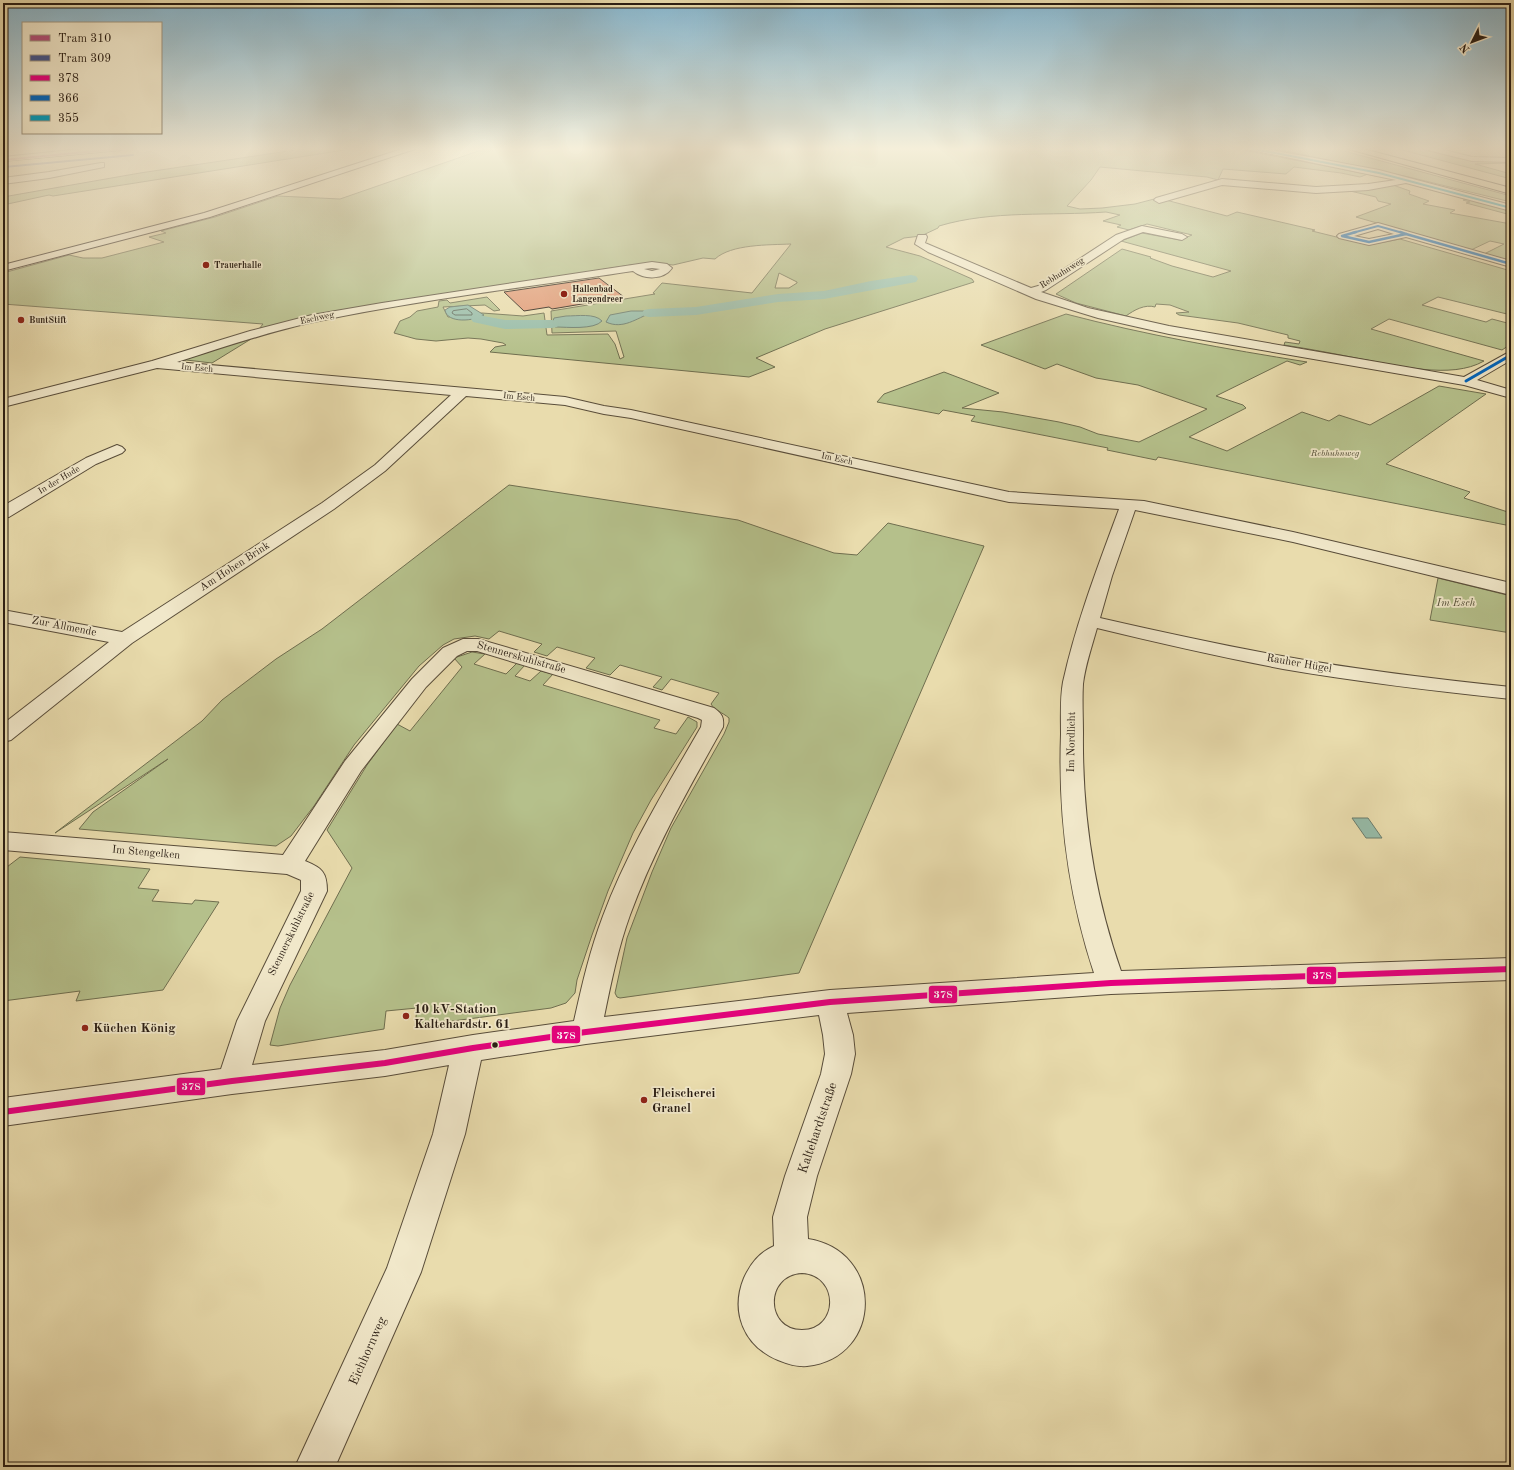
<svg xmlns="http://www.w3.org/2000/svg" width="1514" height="1470" viewBox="0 0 1514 1470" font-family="'Old Standard TT',serif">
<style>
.green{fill:#b5c08b;stroke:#6f6e4f;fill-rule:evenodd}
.water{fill:#97bca9;stroke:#6b7c6d}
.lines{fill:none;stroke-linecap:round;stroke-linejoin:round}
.shore{stroke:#606c5e;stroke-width:1}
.canal{fill:#97bca9;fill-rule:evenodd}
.building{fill:#e19a76;stroke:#291d13}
.street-casing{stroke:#594d3a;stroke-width:2}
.secondary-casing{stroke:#291d13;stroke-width:2}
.primary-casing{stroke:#291d13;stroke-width:2}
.highway-casing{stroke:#291d13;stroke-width:2}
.street{fill:#f1e8ca;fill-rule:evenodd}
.secondary{fill:#f1e8ca;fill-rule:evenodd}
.primary{fill:#e9dcad;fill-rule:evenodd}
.highway{fill:#e9dcad;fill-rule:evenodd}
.bus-1-casing{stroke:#f1e8ca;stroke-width:10}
.bus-2-far2-casing{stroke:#f1e8ca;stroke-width:3}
.bus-2-far1-casing{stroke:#f1e8ca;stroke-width:4}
.bus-2-casing{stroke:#f1e8ca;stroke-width:5}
.bus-3-casing{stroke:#f1e8ca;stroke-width:3}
.bus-1{stroke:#e5007d;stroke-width:6}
.bus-2-far2{stroke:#0065bd;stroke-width:2}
.bus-2-far1{stroke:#0065bd;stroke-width:2.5}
.bus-2{stroke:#0065bd;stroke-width:3}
.bus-3{stroke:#049bbb;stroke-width:2}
.tram-1-casing{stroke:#f1e8ca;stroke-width:3}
.tram-2-casing{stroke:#f1e8ca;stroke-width:3}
.tram-1{stroke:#b14e7a;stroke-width:2}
.tram-2{stroke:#40558e;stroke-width:2}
.poi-dot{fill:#8f2418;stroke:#f1e8ca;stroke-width:1.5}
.bus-dot{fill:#291d13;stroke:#f1e8ca;stroke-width:1.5}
.labels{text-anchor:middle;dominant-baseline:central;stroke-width:3.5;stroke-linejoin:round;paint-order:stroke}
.far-poi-label{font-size:9px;font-weight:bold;fill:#291d13;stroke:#f1e8ca;text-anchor:start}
.far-street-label{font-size:9px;fill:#291d13;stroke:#f1e8ca}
.far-park-label{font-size:9px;font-style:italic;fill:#534e37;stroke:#f1e8ca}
.street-label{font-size:11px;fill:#291d13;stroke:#f1e8ca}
.park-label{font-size:11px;font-style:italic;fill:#534e37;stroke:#f1e8ca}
.near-poi-label{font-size:13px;font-weight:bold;fill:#291d13;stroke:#f1e8ca;text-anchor:start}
.near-street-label{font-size:13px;fill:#291d13;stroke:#f1e8ca}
.line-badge{stroke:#f1e8ca;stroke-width:1.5}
.badge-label{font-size:11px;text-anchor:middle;font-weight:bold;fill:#fff}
</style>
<rect width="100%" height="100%" fill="#e9dcad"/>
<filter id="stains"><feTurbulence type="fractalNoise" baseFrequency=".005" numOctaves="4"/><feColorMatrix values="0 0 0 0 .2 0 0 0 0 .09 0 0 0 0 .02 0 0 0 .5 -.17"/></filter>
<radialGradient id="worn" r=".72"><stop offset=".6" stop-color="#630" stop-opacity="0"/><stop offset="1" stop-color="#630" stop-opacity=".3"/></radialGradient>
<g class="green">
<path d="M 309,148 L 357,148 L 53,196 L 49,195 L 3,205 L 3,197 L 140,173 Z"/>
<path d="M 487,148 L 1233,148 L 1392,179 L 1368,174 L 1360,177 L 1341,173 L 1294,167 L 1286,174 L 1223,169 L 1218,180 L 1207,177 L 1100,167 L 1091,180 L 1067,206 L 1080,209 L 1102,208 L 1135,204 L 1158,198 L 1227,216 L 1237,212 L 1315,230 L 1312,231 L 1369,245 L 1400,239 L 1511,271 L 1511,315 L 1438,297 L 1422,305 L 1486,322 L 1492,319 L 1511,324 L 1511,344 L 1502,350 L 1389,319 L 1371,329 L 1484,361 C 1451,380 1397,365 1361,359 C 1336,354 1310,349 1284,345 L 1285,342 L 1299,344 L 1300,341 L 1288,338 L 1288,335 L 1238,323 L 1179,315 L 1176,313 L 1189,312 L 1170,305 L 1156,304 L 1155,307 C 1145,304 1134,310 1126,316 L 1076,303 L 1056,294 L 1122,249 L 1151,257 L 1150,258 L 1172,266 L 1213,277 L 1231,271 L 1121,241 L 1142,233 L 1180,240 L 1192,235 L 1147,224 L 1129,230 L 1117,227 L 1121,225 L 1103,221 L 1120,215 L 1106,212 C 1051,216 992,210 939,226 L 938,228 L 921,236 L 904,238 L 886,247 L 920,256 L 972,279 L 974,282 L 825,329 L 756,358 L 775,367 L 749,377 L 490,352 L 495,347 L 506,345 L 503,343 L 481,339 L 468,338 L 436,341 L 416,339 L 394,333 L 400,321 L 410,317 L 417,311 L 438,307 L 439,301 L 447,300 L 450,303 L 487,297 L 500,310 L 494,311 L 485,305 L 443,307 L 448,317 L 482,313 L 523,316 L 544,313 L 547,335 L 608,334 L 615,344 L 620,359 L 624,357 L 616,331 L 552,333 L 551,311 L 655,294 L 653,293 L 662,283 L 752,293 L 791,244 C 769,245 731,244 715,259 L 703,258 L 673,265 L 656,263 L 631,265 L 345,310 L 259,329 L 263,324 L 3,304 L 3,273 L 69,255 L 83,258 L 102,258 L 164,242 L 149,237 L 166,233 L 161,231 L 215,217 L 278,196 L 340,199 ZM 779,273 L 797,282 L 797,283 L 789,288 L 775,288 Z"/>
<path d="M 1271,148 L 1333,148 L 1511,196 L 1511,202 L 1409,177 Z"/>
<path d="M 1395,148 L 1420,148 L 1456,158 L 1504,162 L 1509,163 L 1475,164 L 1511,174 L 1511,179 Z"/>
<path d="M 1393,185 L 1410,191 L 1409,194 L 1429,201 L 1423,204 L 1455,210 L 1450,213 L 1511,224 L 1511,261 L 1484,254 L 1504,244 L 1490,241 L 1471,250 L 1356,217 L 1391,204 L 1378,201 L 1376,197 L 1350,191 Z"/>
<path d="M 1468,199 L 1511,210 L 1511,215 L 1466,203 L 1470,202 L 1463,200 Z"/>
<path d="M 1066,314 C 1146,335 1226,349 1307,362 L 1300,365 L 1287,361 L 1216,396 L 1243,405 L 1246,408 L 1189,437 L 1227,451 L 1302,412 L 1329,421 L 1339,415 L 1370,425 L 1439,386 L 1486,394 L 1386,464 L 1470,492 L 1464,498 L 1511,513 L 1511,526 L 1158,457 L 1156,460 L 1107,450 L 1108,448 L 971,421 L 975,416 L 943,410 L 939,414 L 877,402 L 884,394 L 944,372 L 999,393 L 962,408 L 1003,412 L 1059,422 L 1080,427 L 1098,434 L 1139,442 L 1207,409 L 1138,385 L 1096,378 L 1057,364 L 1045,369 L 981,345 Z"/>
<path d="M 251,339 L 212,363 L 186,360 L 182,362 L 187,357 Z"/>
<path d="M 509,485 L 738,520 L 834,553 L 857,555 L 888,523 L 984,546 L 799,973 L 620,998 L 617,997 L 615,993 L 627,938 L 652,872 L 671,828 L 724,734 L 729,722 L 729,718 C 722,712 715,711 711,704 L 719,693 L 671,679 L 662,690 L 653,687 L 662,677 L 620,665 L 610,675 L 586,668 L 595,658 L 557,647 L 547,656 L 534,652 L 542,644 L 499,631 L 489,639 L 475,636 L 454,639 L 443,645 L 419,666 L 354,745 L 314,806 L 291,836 L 276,846 L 79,829 L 93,812 L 168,759 L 55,833 L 202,721 L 222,700 L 276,659 L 322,629 Z"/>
<path d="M 1438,578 L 1511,596 L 1511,633 L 1430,620 Z"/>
<path d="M 472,652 L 485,654 L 474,664 L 506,674 L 517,663 L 525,665 L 515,676 L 530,681 L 541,671 L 553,674 L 543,685 L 660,720 L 654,728 L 676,734 L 688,717 L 697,722 L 697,727 L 651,800 L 633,833 L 608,891 L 592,935 L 577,980 L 575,993 L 566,1003 L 551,1008 L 415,1026 L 417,1008 L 386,1011 L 384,1029 L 278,1046 L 270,1045 L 280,1008 L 290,985 L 352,868 L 327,830 L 367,765 L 397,724 L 410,731 L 462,667 L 454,658 Z"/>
<path d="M 20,857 L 150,869 L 138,888 L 159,890 L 152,901 L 192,904 L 195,900 L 219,902 L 163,990 L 76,1001 L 80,991 L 3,1001 L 3,870 Z"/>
</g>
<g class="water">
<path d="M 468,305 L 484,315 C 475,321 447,324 445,310 L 450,307 Z"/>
<path d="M 631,311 L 650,311 L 651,313 C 637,318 623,330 606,322 L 610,315 Z"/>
<path d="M 566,316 C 577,316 595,313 602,321 C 594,330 567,327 555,327 L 552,324 L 554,318 Z"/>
<path d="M 1352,818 L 1368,818 L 1382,838 L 1366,838 Z"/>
</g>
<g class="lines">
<path class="shore" d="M 467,309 L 472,313 L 472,315 L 455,315 L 452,313 L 453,311 Z"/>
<g class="canal">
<path d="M 911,275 L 916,276 L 918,279 L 916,282 L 824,299 L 778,302 L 696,315 L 649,317 L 644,316 L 642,313 L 644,310 L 649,309 L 696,307 L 778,294 L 824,291 L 871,281 Z"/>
<path d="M 478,315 L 505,320 L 552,320 L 557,321 L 559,324 L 557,327 L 552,328 L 505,329 L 473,322 L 471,319 L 473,316 Z"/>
</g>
</g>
<path class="building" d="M 599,278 L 624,297 L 552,309 L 549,307 L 524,311 L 504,292 Z"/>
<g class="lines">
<defs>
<g id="street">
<path d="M 1242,148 L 1261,148 L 1379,170 L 1511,205 L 1511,211 L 1406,183 L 1368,190 L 1316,193 L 1222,185 L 1159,203 L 1154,200 L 1156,198 L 1222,179 L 1316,187 L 1368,184 L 1396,180 Z"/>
<path d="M 1420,148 L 1436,148 L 1472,157 L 1511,158 L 1511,162 L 1472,161 Z"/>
<path d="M 101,163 L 104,163 L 104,167 L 49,178 L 3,184 L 3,178 L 49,172 Z"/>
<path d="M 1378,223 L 1511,261 L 1511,267 L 1406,237 L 1369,245 L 1339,238 L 1337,236 L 1339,234 ZM 1378,229 L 1394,234 L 1369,239 L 1354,236 Z"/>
<path d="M 1142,226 L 1182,234 L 1187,237 L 1182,240 L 1143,232 L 1124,239 L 1046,290 L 1041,292 L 1088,308 L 1169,326 L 1464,377 L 1511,351 L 1511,360 L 1477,380 L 1511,390 L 1511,398 L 1464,385 L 1169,334 L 1098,318 L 1036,299 L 928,252 L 915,244 L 918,235 L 926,235 L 927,237 L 925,243 L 1031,288 L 1038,286 L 1116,235 Z"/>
<path d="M 652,262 L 667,264 L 672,268 C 664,280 644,280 633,271 C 527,287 419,300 314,322 C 267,332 222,348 177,362 L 565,397 L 604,406 L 631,410 L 1009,492 L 1144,501 L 1293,532 L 1511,583 L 1511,595 L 1293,542 L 1135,510 L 1112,576 L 1100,618 C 1161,632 1221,645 1282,656 C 1358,670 1434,679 1511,687 L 1511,699 C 1435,691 1359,682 1283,669 C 1221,657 1159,643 1097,628 C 1092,646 1085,666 1083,684 C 1082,700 1083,717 1083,733 C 1082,815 1094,894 1121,971 L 1511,958 L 1511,980 L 1111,994 L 847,1013 L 853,1035 L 855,1054 L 851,1074 L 817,1176 L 807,1217 L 808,1239 C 885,1251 883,1358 807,1366 C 797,1367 788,1364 778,1360 C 744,1346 730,1312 744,1278 C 751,1263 759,1253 774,1246 L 773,1217 L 785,1176 L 821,1074 L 825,1054 L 823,1035 L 819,1015 L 586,1044 L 481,1060 L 465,1134 L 421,1272 L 335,1467 L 295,1467 L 387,1268 L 433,1134 L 449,1065 L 385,1076 L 232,1094 L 3,1126 L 3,1098 L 221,1069 L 237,1021 L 301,891 L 301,880 L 287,874 L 3,850 L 3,832 L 283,855 L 345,761 L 412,679 L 443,648 L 463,639 L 478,639 L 714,708 C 722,714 724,717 723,727 C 689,788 654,849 630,915 C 618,948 611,983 604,1017 L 830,990 L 1094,973 C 1068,894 1058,816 1061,734 C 1061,717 1060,698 1063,682 C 1076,623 1098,566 1119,509 L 1009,502 L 631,418 L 604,414 L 565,405 L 466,396 L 385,471 L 334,509 L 132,643 L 11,740 L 3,742 L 3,724 L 109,642 L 3,622 L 3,610 L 122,632 L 322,503 L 375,465 L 451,395 L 157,368 L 3,407 L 3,399 L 152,361 L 250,331 L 312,315 L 382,303 ZM 652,268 L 660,269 L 652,271 L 644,269 ZM 467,651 L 477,651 L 698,718 L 702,720 L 701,727 C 666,788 628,849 603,916 C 590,950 582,985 574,1021 L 473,1035 L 385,1050 L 252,1065 L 265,1021 L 327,891 C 327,872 322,868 305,861 L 361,771 L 426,687 L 457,656 ZM 802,1273 C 840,1275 839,1330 802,1330 C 765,1330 764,1275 802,1273 Z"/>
<path d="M 117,445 L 122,447 L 125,450 L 122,453 L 96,464 L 9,517 L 3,518 L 3,506 L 86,458 Z"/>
</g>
<path id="secondary" d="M 405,148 L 418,148 L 210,217 L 3,271 L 3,265 L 204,213 Z"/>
<path id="primary" d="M 91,148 L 125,148 L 121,150 L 3,161 L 3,157 Z"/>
<path id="highway" d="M 1345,148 L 1360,148 L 1511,188 L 1511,194 Z"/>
</defs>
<use href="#street" class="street-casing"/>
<use href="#secondary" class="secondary-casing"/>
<use href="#primary" class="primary-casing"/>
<use href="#highway" class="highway-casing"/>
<use href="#street" class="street"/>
<use href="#secondary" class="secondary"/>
<use href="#primary" class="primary"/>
<use href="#highway" class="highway"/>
<defs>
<path id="bus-1" d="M 3,1112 L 232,1081 L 385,1063 L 473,1048 L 586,1032 L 830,1002 L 1111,983 L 1511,969"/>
<path id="bus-2-far2" d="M 1352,233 L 1378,226 L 1403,233"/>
<g id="bus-2-far1">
<path d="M 1356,232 L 1342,236 L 1369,242 L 1406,234 L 1400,232"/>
<path d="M 1406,234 L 1511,264"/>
</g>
<path id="bus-2" d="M 1466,381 L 1511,355"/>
<path id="bus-3" d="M 1249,148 L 1379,173 L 1511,208"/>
</defs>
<use href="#bus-1" class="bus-1-casing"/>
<use href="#bus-2-far2" class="bus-2-far2-casing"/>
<use href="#bus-2-far1" class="bus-2-far1-casing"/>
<use href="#bus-2" class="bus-2-casing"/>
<use href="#bus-3" class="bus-3-casing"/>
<use href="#bus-1" class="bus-1"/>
<use href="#bus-2-far2" class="bus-2-far2"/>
<use href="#bus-2-far1" class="bus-2-far1"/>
<use href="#bus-2" class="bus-2"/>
<use href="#bus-3" class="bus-3"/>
<defs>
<path id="tram-1" d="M 3,160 L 127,148"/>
<path id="tram-2" d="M 4,167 L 133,155"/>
</defs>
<use href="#tram-1" class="tram-1-casing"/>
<use href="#tram-2" class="tram-2-casing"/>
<use href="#tram-1" class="tram-1"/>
<use href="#tram-2" class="tram-2"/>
</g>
<linearGradient id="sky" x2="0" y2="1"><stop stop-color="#87b7cf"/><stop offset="0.42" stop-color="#f5efda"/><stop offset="1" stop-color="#f5efda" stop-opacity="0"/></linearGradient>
<rect width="1514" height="354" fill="url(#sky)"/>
<g class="poi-dot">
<circle cx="206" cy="265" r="4"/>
<circle cx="564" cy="294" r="4"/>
<circle cx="21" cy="320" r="4"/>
<circle cx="406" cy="1016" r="4"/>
<circle cx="85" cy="1028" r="4"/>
<circle cx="644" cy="1100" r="4"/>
</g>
<circle class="bus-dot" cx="495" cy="1045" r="3.5"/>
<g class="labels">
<g class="far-poi-label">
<text x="214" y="265">Trauerhalle</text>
<text x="572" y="289">Hallenbad<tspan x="572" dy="10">Langendreer</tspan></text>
<text x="29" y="320">BuntStift</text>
</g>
<g class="far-street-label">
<text transform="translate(1062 273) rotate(-32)">Rebhuhnweg</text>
<text transform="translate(317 318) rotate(-12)">Eschweg</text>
<text transform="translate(197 368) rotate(5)">Im Esch</text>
<text transform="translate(519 397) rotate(5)">Im Esch</text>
<text transform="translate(837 459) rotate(12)">Im Esch</text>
<text transform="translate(59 480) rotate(-31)">In der Hude</text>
</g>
<g class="far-park-label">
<text x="1335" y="453">Rebhuhnweg</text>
</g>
<g class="street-label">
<text transform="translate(235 567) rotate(-33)">Am Hohen Brink</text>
<text transform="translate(64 627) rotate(11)">Zur Allmende</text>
<text transform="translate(521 658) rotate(16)">Stennerskuhlstraße</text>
<text transform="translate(1299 664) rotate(10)">Rauher Hügel</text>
<text transform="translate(1072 742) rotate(-89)">Im Nordlicht</text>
<text transform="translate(146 853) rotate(5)">Im Stengelken</text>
<text transform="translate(292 934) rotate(-64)">Stennerskuhlstraße</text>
</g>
<g class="park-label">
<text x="1456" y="603">Im Esch</text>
</g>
<g class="near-poi-label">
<text x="414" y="1009">10 kV-Station<tspan x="414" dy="15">Kaltehardstr. 61</tspan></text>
<text x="93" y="1028">Küchen König</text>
<text x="652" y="1093">Fleischerei<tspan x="652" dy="15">Granel</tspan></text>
</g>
<g class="near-street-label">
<text transform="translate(818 1128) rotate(-71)">Kaltehardtstraße</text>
<text transform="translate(368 1351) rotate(-66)">Eichhornweg</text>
</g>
</g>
<g class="line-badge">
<rect x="1306" y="966" width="31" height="19" rx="4" fill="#e5007d"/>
<rect x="928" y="985" width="30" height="19" rx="4" fill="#e5007d"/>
<rect x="551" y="1025" width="30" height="19" rx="4" fill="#e5007d"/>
<rect x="176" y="1077" width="30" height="19" rx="4" fill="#e5007d"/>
</g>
<g class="badge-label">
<text x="1322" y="979">378</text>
<text x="943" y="998">378</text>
<text x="566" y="1039">378</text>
<text x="191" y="1090">378</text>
</g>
<rect width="1514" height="1470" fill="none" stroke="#e9dcad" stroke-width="16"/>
<rect x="4" y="4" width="1506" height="1462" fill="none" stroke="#291d13" stroke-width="2"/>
<rect x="8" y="8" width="1498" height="1454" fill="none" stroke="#291d13"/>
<rect x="22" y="22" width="140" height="112" fill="#f1e8ca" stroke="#a19781"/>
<rect x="30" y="35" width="20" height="6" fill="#b14e7a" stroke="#a19781"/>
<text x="58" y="42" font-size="12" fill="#291d13">Tram 310</text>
<rect x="30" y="55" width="20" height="6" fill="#40558e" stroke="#a19781"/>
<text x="58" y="62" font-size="12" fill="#291d13">Tram 309</text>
<rect x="30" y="75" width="20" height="6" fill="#e5007d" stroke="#a19781"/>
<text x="58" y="82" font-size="12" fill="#291d13">378</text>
<rect x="30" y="95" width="20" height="6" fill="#0065bd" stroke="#a19781"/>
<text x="58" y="102" font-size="12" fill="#291d13">366</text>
<rect x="30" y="115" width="20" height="6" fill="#049bbb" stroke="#a19781"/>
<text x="58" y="122" font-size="12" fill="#291d13">355</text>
<g transform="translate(1472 42) rotate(228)" stroke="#f1e8ca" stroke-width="3" paint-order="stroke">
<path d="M0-3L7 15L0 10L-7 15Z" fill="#291d13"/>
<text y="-6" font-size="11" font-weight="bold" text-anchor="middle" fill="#291d13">N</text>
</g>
<rect width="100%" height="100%" filter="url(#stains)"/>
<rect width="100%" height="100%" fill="url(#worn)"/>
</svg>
